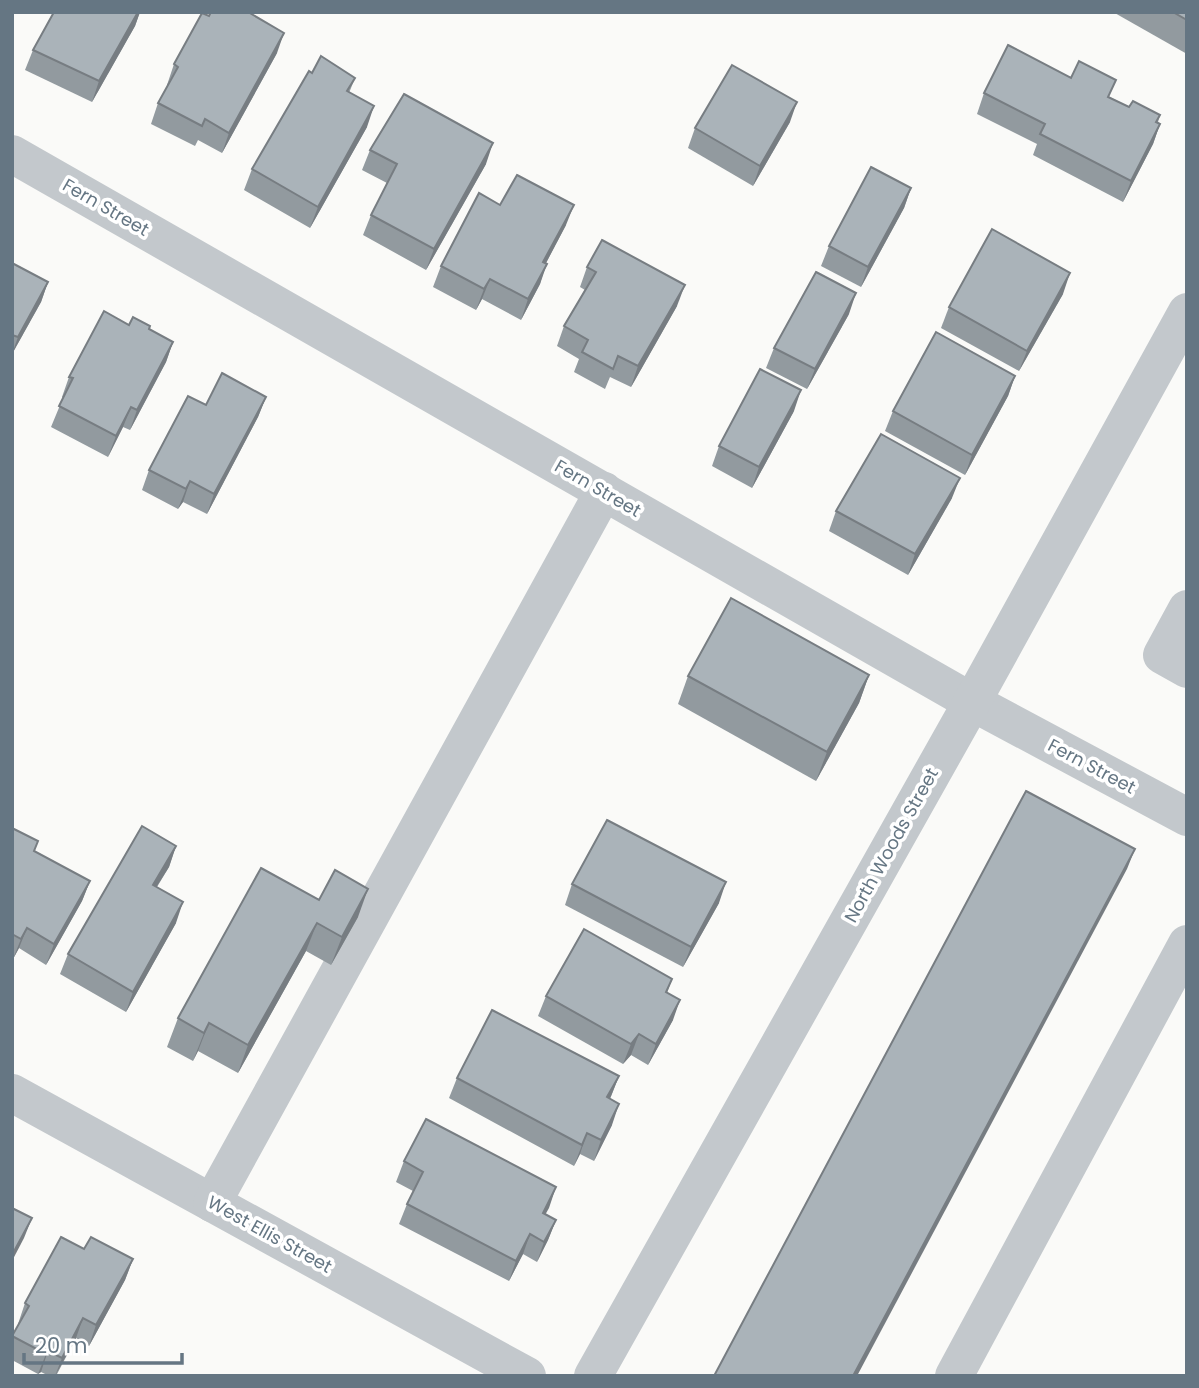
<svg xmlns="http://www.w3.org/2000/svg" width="1199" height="1388" viewBox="0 0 1199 1388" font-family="Poppins,sans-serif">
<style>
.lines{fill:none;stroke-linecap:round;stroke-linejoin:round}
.minor{stroke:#c3c8cc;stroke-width:38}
.wall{fill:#929a9f}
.shaded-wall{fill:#777d82}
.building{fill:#aab3b9;stroke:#777d82;stroke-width:2}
.labels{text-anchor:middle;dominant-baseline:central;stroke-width:7;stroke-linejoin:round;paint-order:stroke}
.street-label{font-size:18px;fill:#657683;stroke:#fff}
</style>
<rect width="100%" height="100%" fill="#fafaf8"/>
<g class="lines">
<g class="minor">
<path d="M 12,154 L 972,702 L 1187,817"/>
<path d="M 1187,609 L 1162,655 L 1187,669"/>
<path d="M 12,1093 L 527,1376"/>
<path d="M 212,1203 L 604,491"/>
<path d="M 593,1376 L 972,702 L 1187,312"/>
<path d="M 954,1376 L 1187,944"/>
</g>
</g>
<g class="wall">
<path d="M 54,12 L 140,12 L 135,26 L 92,102 L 25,70 L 33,50 Z"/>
<path d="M 1113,12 L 1187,12 L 1187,54 Z"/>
<path d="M 277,53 L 222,153 L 198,140 L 195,146 L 151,124 L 158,103 L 168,86 L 167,85 L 174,64 Z"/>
<path d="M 312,73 L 355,78 L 349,93 L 367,127 L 310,228 L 244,190 L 252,169 Z"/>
<path d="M 984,93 L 1110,97 L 1129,107 L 1160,115 L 1158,122 L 1160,124 L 1153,144 L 1123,202 L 1033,155 L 1037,144 L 977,114 Z"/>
<path d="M 790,122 L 753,186 L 688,148 L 695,128 Z"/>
<path d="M 370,150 L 486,164 L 426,270 L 363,235 L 371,215 L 387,183 L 362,170 Z"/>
<path d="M 911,188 L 904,208 L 861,287 L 821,266 L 829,246 Z"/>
<path d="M 500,205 L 566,225 L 546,263 L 540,284 L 521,320 L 482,299 L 476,310 L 433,287 L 441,266 Z"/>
<path d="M 12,263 L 48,282 L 41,302 L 12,354 Z"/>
<path d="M 587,267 L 677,306 L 631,387 L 610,377 L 605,389 L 574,372 L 579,359 L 557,346 L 564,326 L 585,290 L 580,287 Z"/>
<path d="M 1063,294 L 1019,371 L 941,328 L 949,307 Z"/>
<path d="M 849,314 L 807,389 L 766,368 L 774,348 Z"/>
<path d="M 129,325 L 149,329 L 173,342 L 166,362 L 130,430 L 123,427 L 108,457 L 51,427 L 63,398 L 62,397 L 69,377 Z"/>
<path d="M 1015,376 L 1008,396 L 965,475 L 885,431 L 893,411 Z"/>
<path d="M 266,397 L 258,417 L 207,514 L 183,502 L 178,509 L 142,490 L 149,470 L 206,405 Z"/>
<path d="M 794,411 L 752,488 L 712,466 L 719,446 Z"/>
<path d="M 952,498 L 908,575 L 829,531 L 836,511 Z"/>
<path d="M 869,675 L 859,703 L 816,781 L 678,704 L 688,676 Z"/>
<path d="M 12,828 L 35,851 L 90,881 L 82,901 L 46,965 L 19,948 L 13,959 L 12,958 Z"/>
<path d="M 176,846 L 169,867 L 157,887 L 176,923 L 126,1012 L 60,974 L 68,954 Z"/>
<path d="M 572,884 L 719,903 L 683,967 L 565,905 Z"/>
<path d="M 319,900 L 358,917 L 331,965 L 306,951 L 238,1073 L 198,1051 L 193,1061 L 167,1047 L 178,1018 Z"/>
<path d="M 672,979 L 667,993 L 673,1020 L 648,1065 L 631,1055 L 623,1064 L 538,1016 L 546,996 Z"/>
<path d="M 619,1076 L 610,1099 L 612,1125 L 594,1161 L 580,1154 L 574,1166 L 449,1098 L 457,1078 Z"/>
<path d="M 404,1161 L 556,1187 L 545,1214 L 556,1220 L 548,1240 L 537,1262 L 523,1254 L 509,1281 L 399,1224 L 407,1204 L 413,1191 L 396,1182 Z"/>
<path d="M 84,1249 L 133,1259 L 125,1280 L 89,1346 L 76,1338 L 56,1376 L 49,1376 L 41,1372 L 38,1374 L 12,1360 L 12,1336 L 19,1324 L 18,1324 L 25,1303 Z"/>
</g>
<g class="shaded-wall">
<path d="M 138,12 L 140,12 L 135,26 L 92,102 L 99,81 Z"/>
<path d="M 284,33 L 277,53 L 222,153 L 229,133 Z"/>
<path d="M 797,102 L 790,122 L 753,186 L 760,166 Z"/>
<path d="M 374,106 L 367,127 L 310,228 L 318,207 Z"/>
<path d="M 1160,124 L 1153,144 L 1123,202 L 1131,181 Z"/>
<path d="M 493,143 L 486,164 L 426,270 L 434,249 Z"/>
<path d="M 911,188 L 904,208 L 861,287 L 868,267 Z"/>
<path d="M 574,205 L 566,225 L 536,282 L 543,262 Z"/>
<path d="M 547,264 L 540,284 L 521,320 L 528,299 Z"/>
<path d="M 1070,273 L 1063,294 L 1019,371 L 1027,351 Z"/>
<path d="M 490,279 L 482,299 L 476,310 L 484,289 Z"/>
<path d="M 48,282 L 41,302 L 12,354 L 18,337 Z"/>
<path d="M 685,285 L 677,306 L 631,387 L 638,366 Z"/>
<path d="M 856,293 L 849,314 L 807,389 L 815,369 Z"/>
<path d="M 173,342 L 166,362 L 130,430 L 137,410 Z"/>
<path d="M 1015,376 L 1008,396 L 965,475 L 972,455 Z"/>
<path d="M 801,390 L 794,411 L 752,488 L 759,467 Z"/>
<path d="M 266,397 L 258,417 L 207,514 L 214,494 Z"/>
<path d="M 131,407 L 123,427 L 108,457 L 116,436 Z"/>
<path d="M 960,478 L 952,498 L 908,575 L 915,554 Z"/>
<path d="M 190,481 L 183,502 L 178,509 L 186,489 Z"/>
<path d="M 869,675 L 859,703 L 816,781 L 827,752 Z"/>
<path d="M 176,846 L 169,867 L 145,905 L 153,885 Z"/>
<path d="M 1135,849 L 1127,869 L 857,1376 L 853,1376 Z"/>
<path d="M 90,881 L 82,901 L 46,965 L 54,944 Z"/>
<path d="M 726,882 L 719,903 L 683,967 L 691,947 Z"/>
<path d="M 368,889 L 358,917 L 331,965 L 342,937 Z"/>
<path d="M 183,902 L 176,923 L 126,1012 L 133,992 Z"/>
<path d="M 317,923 L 306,951 L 238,1073 L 248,1045 Z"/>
<path d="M 27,928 L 19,948 L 13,959 L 21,939 Z"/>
<path d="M 680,1000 L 673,1020 L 648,1065 L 656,1044 Z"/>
<path d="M 209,1023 L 198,1051 L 193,1061 L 204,1033 Z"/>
<path d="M 639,1034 L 631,1055 L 623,1064 L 631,1044 Z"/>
<path d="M 619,1076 L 611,1096 L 599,1118 L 607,1097 Z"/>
<path d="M 619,1104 L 612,1125 L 594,1161 L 601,1140 Z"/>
<path d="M 587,1133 L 580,1154 L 574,1166 L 582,1145 Z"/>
<path d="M 556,1187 L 549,1208 L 535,1233 L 543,1213 Z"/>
<path d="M 32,1218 L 24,1238 L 12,1261 L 12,1255 Z"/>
<path d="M 556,1220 L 548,1240 L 537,1262 L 544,1242 Z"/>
<path d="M 530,1234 L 523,1254 L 509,1281 L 516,1261 Z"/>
<path d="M 133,1259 L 125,1280 L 89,1346 L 96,1325 Z"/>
<path d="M 83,1318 L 76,1338 L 55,1376 L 62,1358 Z"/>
<path d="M 48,1351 L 41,1372 L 38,1374 L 46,1354 Z"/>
</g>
<g class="building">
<path d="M 54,12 L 138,12 L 99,81 L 33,50 Z"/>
<path d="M 211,12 L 248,12 L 284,33 L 229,133 L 205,119 L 202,126 L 158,103 L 178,67 L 174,64 L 202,13 L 209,16 Z"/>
<path d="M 1173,12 L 1187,12 L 1187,20 Z"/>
<path d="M 1008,45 L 1071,78 L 1079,61 L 1116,80 L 1108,97 L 1129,107 L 1133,101 L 1160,115 L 1156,122 L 1160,124 L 1131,181 L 1040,134 L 1045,124 L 984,93 Z"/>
<path d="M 321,56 L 355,78 L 347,91 L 374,106 L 318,207 L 252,169 L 309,71 L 312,73 Z"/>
<path d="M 732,65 L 797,102 L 760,166 L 695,128 Z"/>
<path d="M 404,94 L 493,143 L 434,249 L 371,215 L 397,164 L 370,150 Z"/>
<path d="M 871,167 L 911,188 L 868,267 L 829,246 Z"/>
<path d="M 517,175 L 574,205 L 543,262 L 547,264 L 528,299 L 490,279 L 484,289 L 441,266 L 479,193 L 500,205 Z"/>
<path d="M 992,229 L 1070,273 L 1027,351 L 949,307 Z"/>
<path d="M 602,240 L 685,285 L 638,366 L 618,356 L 613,369 L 582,352 L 588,340 L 564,326 L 596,272 L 587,267 Z"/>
<path d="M 12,263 L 48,282 L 18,337 L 12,335 Z"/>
<path d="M 816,272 L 856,293 L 815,369 L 774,348 Z"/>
<path d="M 104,311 L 129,325 L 133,317 L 150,326 L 149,329 L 173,342 L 137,410 L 131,407 L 116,436 L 59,406 L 73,378 L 69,377 Z"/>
<path d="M 936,332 L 1015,376 L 972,455 L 893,411 Z"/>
<path d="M 760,369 L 801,390 L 759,467 L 719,446 Z"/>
<path d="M 222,373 L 266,397 L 214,494 L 190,481 L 186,489 L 149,470 L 188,396 L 206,405 Z"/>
<path d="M 881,434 L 960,478 L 915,554 L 836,511 Z"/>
<path d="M 731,598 L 869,675 L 827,752 L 688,676 Z"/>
<path d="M 1026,791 L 1135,849 L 853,1376 L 714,1376 Z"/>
<path d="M 607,820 L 726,882 L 691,947 L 572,884 Z"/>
<path d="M 142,826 L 176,846 L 153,885 L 183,902 L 133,992 L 68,954 Z"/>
<path d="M 12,828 L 38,841 L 34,851 L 90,881 L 54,944 L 27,928 L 21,939 L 12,934 Z"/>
<path d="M 261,868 L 319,900 L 335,870 L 368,889 L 342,937 L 317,923 L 248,1045 L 209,1023 L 204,1033 L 178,1018 Z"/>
<path d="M 584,929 L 672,979 L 666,992 L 680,1000 L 656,1044 L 639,1034 L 631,1044 L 546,996 Z"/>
<path d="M 492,1010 L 619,1076 L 607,1097 L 619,1104 L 601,1140 L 587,1133 L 582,1145 L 457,1078 Z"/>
<path d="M 426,1119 L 556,1187 L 543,1213 L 556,1220 L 544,1242 L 530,1234 L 516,1261 L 407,1204 L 423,1172 L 404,1161 Z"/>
<path d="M 12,1208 L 32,1218 L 12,1255 Z"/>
<path d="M 61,1237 L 84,1249 L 91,1237 L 133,1259 L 96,1325 L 83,1318 L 62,1358 L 48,1351 L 46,1354 L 12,1336 L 29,1306 L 25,1303 Z"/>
</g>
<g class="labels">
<g class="street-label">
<text transform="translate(106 207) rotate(30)">Fern Street</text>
<text transform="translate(598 488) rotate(30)">Fern Street</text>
<text transform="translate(1092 766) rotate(28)">Fern Street</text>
<text transform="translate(891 845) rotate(-61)">North Woods Street</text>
<text transform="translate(270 1234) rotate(29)">West Ellis Street</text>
</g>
</g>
<rect width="1199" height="1388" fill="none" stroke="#657683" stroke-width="28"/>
<path d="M24 1353v10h158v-10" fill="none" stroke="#657683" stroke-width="3.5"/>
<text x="35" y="1353" font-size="21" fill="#657683" stroke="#ffffff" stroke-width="5" paint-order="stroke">20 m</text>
</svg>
